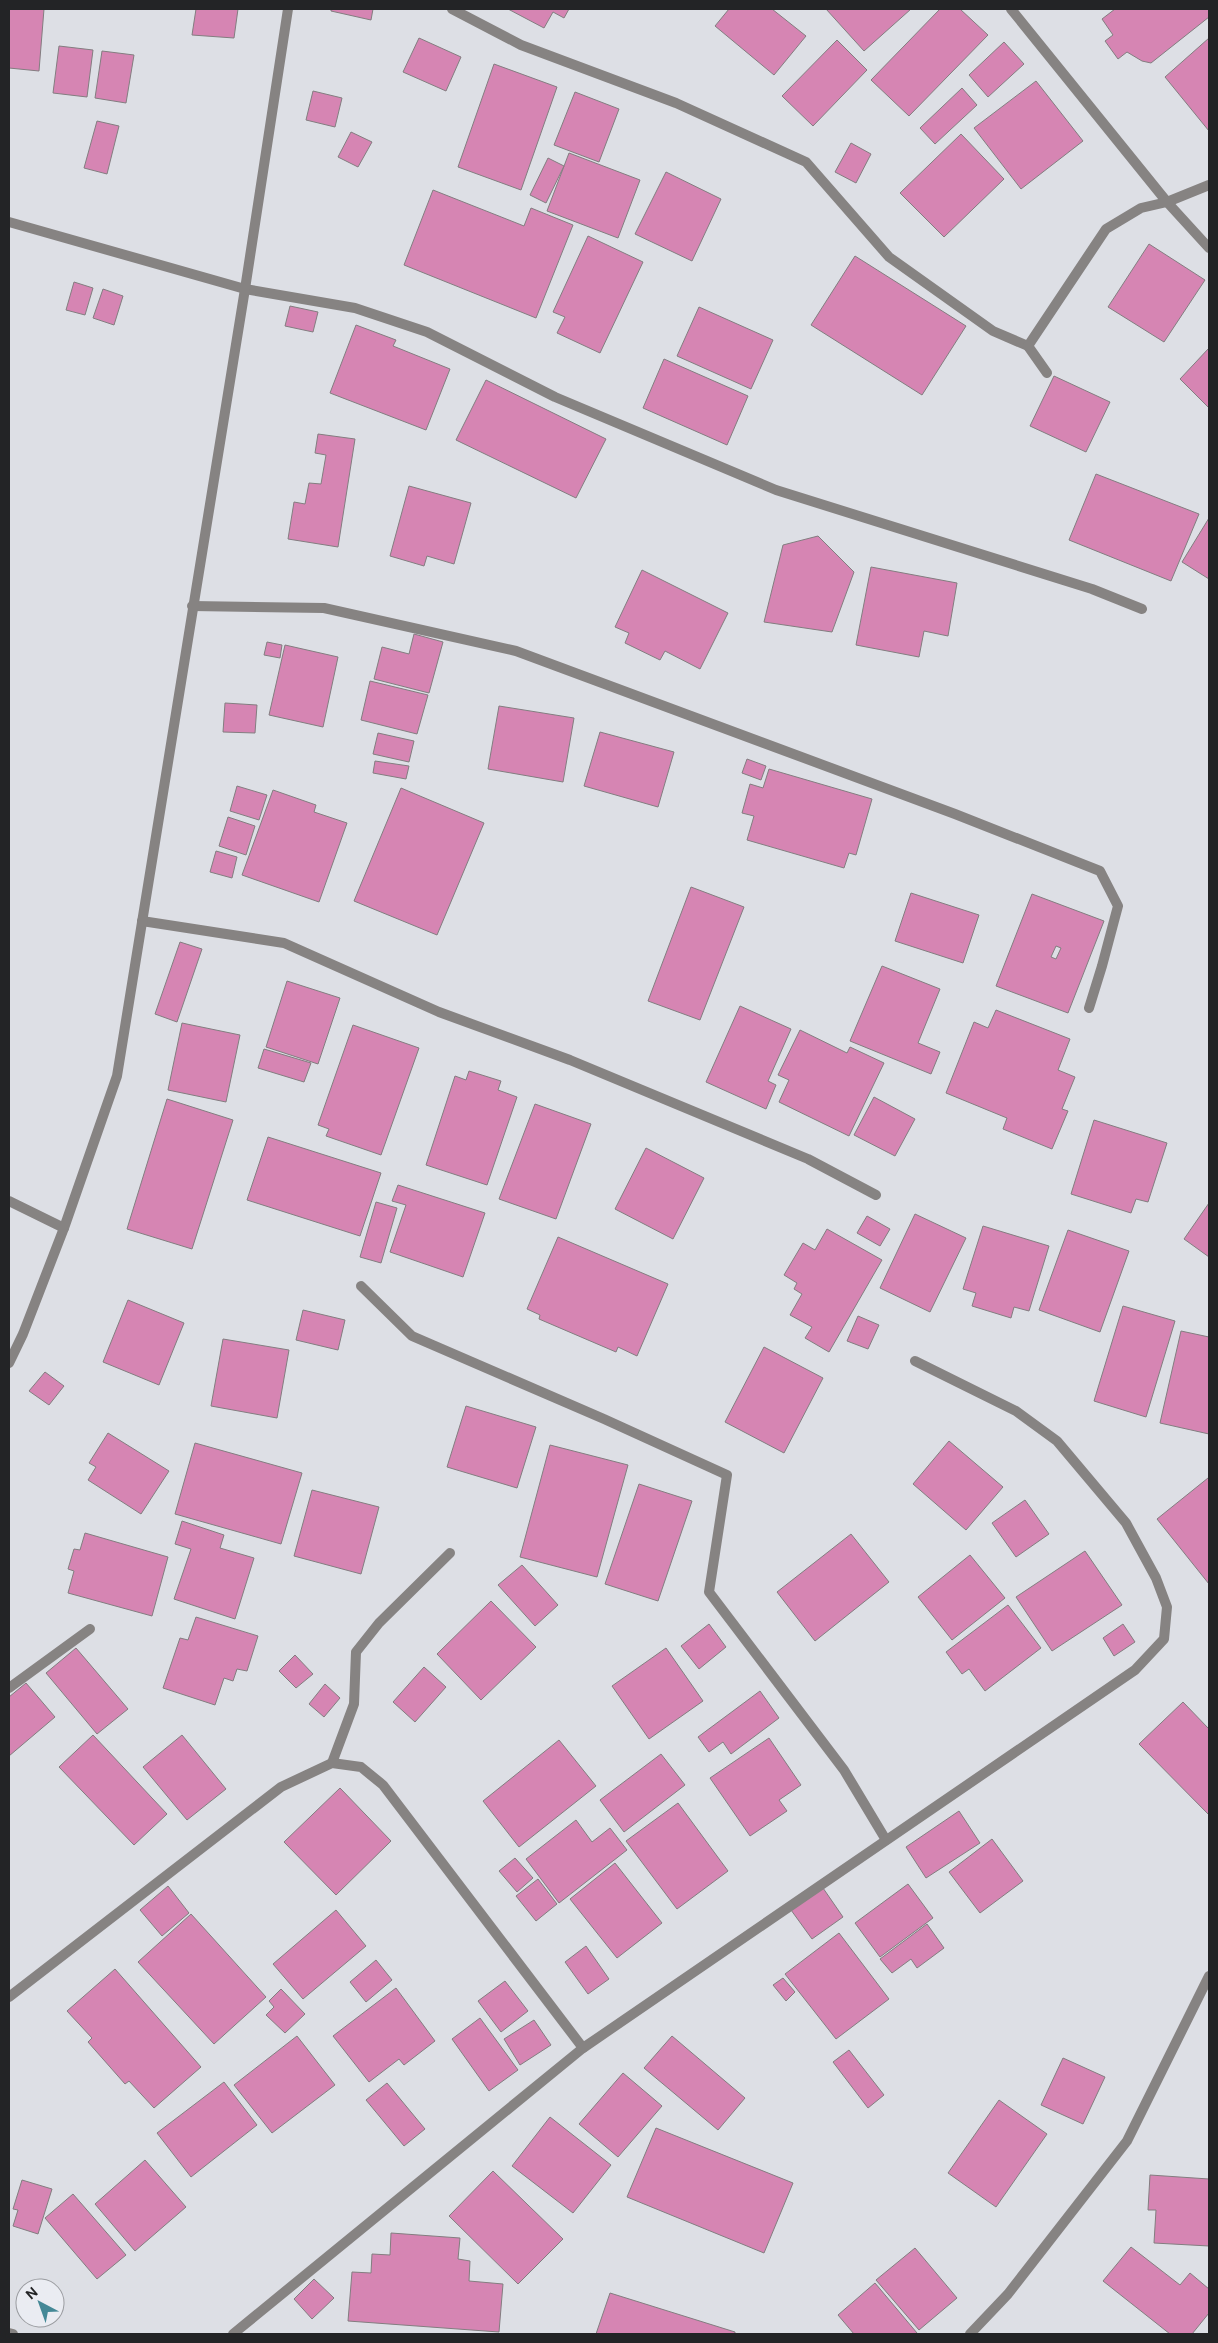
<svg xmlns="http://www.w3.org/2000/svg" width="1218" height="2343" viewBox="0 0 1218 2343" font-family="'DM Sans',sans-serif">
<style>
.building{fill:#d685b3;stroke:#837d80;fill-rule:evenodd}
.lines{fill:none;stroke-linecap:round;stroke-linejoin:round}
.minor{stroke:#868382;stroke-width:10}
</style>
<rect width="100%" height="100%" fill="#dddfe5"/>
<g class="building">
<path d="M 9,9 L 44,9 L 39,71 L 9,68 Z"/>
<path d="M 196,9 L 238,9 L 234,38 L 192,35 Z"/>
<path d="M 331,9 L 373,9 L 371,20 L 331,11 Z"/>
<path d="M 508,9 L 569,9 L 564,18 L 553,12 L 544,28 Z"/>
<path d="M 729,9 L 772,9 L 806,36 L 774,75 L 715,26 Z"/>
<path d="M 826,9 L 911,9 L 864,51 Z"/>
<path d="M 940,9 L 960,9 L 988,35 L 909,116 L 871,80 Z"/>
<path d="M 1115,9 L 1209,9 L 1209,17 L 1151,63 L 1142,61 L 1127,52 L 1118,59 L 1105,41 L 1113,35 L 1102,19 Z"/>
<path d="M 419,38 L 461,57 L 446,91 L 403,72 Z"/>
<path d="M 1209,38 L 1209,131 L 1165,77 Z"/>
<path d="M 837,40 L 867,70 L 813,126 L 782,96 Z"/>
<path d="M 1004,42 L 1024,64 L 988,97 L 969,75 Z"/>
<path d="M 59,46 L 93,50 L 87,97 L 53,93 Z"/>
<path d="M 102,51 L 134,55 L 126,103 L 95,98 Z"/>
<path d="M 494,64 L 557,87 L 521,190 L 458,167 Z"/>
<path d="M 1036,81 L 1083,141 L 1021,189 L 974,128 Z"/>
<path d="M 962,88 L 977,105 L 935,144 L 920,128 Z"/>
<path d="M 313,91 L 342,98 L 335,127 L 306,120 Z"/>
<path d="M 575,92 L 619,109 L 599,162 L 554,145 Z"/>
<path d="M 97,121 L 119,126 L 107,174 L 84,168 Z"/>
<path d="M 351,132 L 372,142 L 358,167 L 338,157 Z"/>
<path d="M 961,134 L 1004,179 L 944,237 L 900,193 Z"/>
<path d="M 851,143 L 871,154 L 856,183 L 835,172 Z"/>
<path d="M 569,153 L 640,180 L 618,238 L 547,211 Z"/>
<path d="M 548,158 L 564,166 L 546,203 L 530,195 Z"/>
<path d="M 666,172 L 721,199 L 692,261 L 635,234 Z"/>
<path d="M 433,190 L 524,226 L 531,208 L 573,225 L 536,318 L 404,265 Z"/>
<path d="M 588,236 L 643,262 L 600,353 L 557,333 L 565,317 L 553,312 Z"/>
<path d="M 1149,244 L 1205,280 L 1164,342 L 1108,307 Z"/>
<path d="M 855,256 L 966,326 L 922,395 L 811,325 Z"/>
<path d="M 74,282 L 93,288 L 85,315 L 66,310 Z"/>
<path d="M 103,289 L 123,296 L 114,325 L 93,318 Z"/>
<path d="M 290,306 L 318,312 L 313,332 L 285,326 Z"/>
<path d="M 699,307 L 773,340 L 751,389 L 677,356 Z"/>
<path d="M 356,325 L 396,340 L 393,346 L 450,369 L 426,430 L 330,393 Z"/>
<path d="M 1209,348 L 1209,408 L 1180,379 Z"/>
<path d="M 664,359 L 748,396 L 727,445 L 643,408 Z"/>
<path d="M 1054,376 L 1110,402 L 1086,452 L 1030,426 Z"/>
<path d="M 486,380 L 606,439 L 576,498 L 456,440 Z"/>
<path d="M 318,434 L 355,439 L 338,547 L 288,539 L 294,502 L 305,504 L 309,483 L 321,484 L 326,455 L 315,453 Z"/>
<path d="M 1096,474 L 1199,514 L 1171,581 L 1069,540 Z"/>
<path d="M 409,486 L 471,503 L 454,564 L 427,556 L 424,566 L 390,556 Z"/>
<path d="M 1209,518 L 1209,579 L 1182,562 Z"/>
<path d="M 818,536 L 854,572 L 832,632 L 764,622 L 783,545 Z"/>
<path d="M 871,567 L 957,583 L 948,636 L 924,631 L 919,657 L 856,645 Z"/>
<path d="M 642,570 L 728,613 L 700,669 L 665,651 L 660,660 L 625,643 L 629,633 L 615,627 Z"/>
<path d="M 414,634 L 443,642 L 429,693 L 374,679 L 382,647 L 409,654 Z"/>
<path d="M 267,642 L 282,645 L 280,658 L 264,655 Z"/>
<path d="M 285,645 L 338,657 L 323,727 L 269,715 Z"/>
<path d="M 370,681 L 428,695 L 417,734 L 361,720 Z"/>
<path d="M 225,703 L 257,705 L 255,733 L 223,732 Z"/>
<path d="M 499,706 L 574,718 L 563,782 L 488,769 Z"/>
<path d="M 600,732 L 674,752 L 658,807 L 584,786 Z"/>
<path d="M 378,733 L 414,741 L 409,762 L 373,754 Z"/>
<path d="M 747,759 L 766,766 L 761,780 L 742,773 Z"/>
<path d="M 375,761 L 409,766 L 406,779 L 373,773 Z"/>
<path d="M 769,769 L 872,799 L 856,855 L 849,853 L 844,868 L 747,840 L 754,816 L 742,813 L 750,784 L 763,788 Z"/>
<path d="M 237,786 L 267,795 L 259,820 L 230,811 Z"/>
<path d="M 401,788 L 484,823 L 437,935 L 354,901 Z"/>
<path d="M 273,790 L 316,805 L 314,812 L 347,823 L 319,902 L 242,875 Z"/>
<path d="M 228,817 L 255,826 L 246,855 L 219,846 Z"/>
<path d="M 216,851 L 237,857 L 232,878 L 210,872 Z"/>
<path d="M 691,887 L 744,907 L 700,1020 L 648,1001 Z"/>
<path d="M 911,893 L 979,915 L 963,963 L 895,941 Z"/>
<path d="M 1032,894 L 1104,921 L 1068,1013 L 996,986 ZM 1056,946 L 1061,948 L 1056,959 L 1051,957 Z"/>
<path d="M 180,942 L 202,949 L 177,1022 L 155,1014 Z"/>
<path d="M 882,966 L 940,989 L 918,1043 L 940,1052 L 931,1074 L 850,1041 Z"/>
<path d="M 287,981 L 340,998 L 318,1064 L 266,1047 Z"/>
<path d="M 740,1006 L 791,1029 L 768,1081 L 776,1085 L 766,1109 L 706,1082 Z"/>
<path d="M 996,1010 L 1070,1039 L 1058,1070 L 1075,1077 L 1062,1109 L 1068,1111 L 1052,1149 L 1003,1129 L 1007,1118 L 946,1093 L 974,1022 L 988,1028 Z"/>
<path d="M 182,1023 L 240,1035 L 226,1102 L 168,1090 Z"/>
<path d="M 353,1025 L 419,1048 L 381,1155 L 326,1136 L 329,1129 L 318,1125 Z"/>
<path d="M 800,1030 L 847,1053 L 850,1047 L 884,1063 L 849,1136 L 779,1102 L 789,1080 L 778,1075 Z"/>
<path d="M 264,1049 L 311,1063 L 304,1082 L 258,1068 Z"/>
<path d="M 469,1071 L 501,1081 L 498,1090 L 517,1097 L 487,1185 L 426,1165 L 455,1076 L 466,1080 Z"/>
<path d="M 874,1097 L 915,1119 L 895,1156 L 854,1135 Z"/>
<path d="M 167,1099 L 233,1120 L 192,1249 L 127,1229 Z"/>
<path d="M 535,1104 L 591,1124 L 556,1219 L 499,1199 Z"/>
<path d="M 1094,1120 L 1167,1143 L 1148,1202 L 1136,1199 L 1131,1213 L 1071,1194 Z"/>
<path d="M 268,1137 L 381,1173 L 360,1236 L 247,1200 Z"/>
<path d="M 646,1148 L 704,1178 L 673,1239 L 615,1209 Z"/>
<path d="M 398,1185 L 485,1213 L 463,1277 L 390,1252 L 406,1205 L 392,1201 Z"/>
<path d="M 376,1202 L 397,1208 L 381,1263 L 360,1257 Z"/>
<path d="M 1209,1203 L 1209,1257 L 1184,1239 Z"/>
<path d="M 915,1214 L 966,1238 L 930,1312 L 880,1288 Z"/>
<path d="M 867,1216 L 890,1229 L 880,1246 L 857,1233 Z"/>
<path d="M 983,1226 L 1049,1246 L 1029,1311 L 1014,1307 L 1011,1318 L 972,1306 L 976,1293 L 963,1289 Z"/>
<path d="M 827,1229 L 882,1260 L 829,1352 L 805,1338 L 812,1327 L 790,1315 L 802,1294 L 794,1289 L 797,1283 L 784,1275 L 803,1243 L 815,1250 Z"/>
<path d="M 1068,1230 L 1129,1251 L 1100,1332 L 1039,1310 Z"/>
<path d="M 558,1237 L 668,1284 L 637,1356 L 618,1347 L 616,1352 L 539,1319 L 540,1315 L 527,1309 Z"/>
<path d="M 128,1300 L 184,1323 L 159,1385 L 103,1362 Z"/>
<path d="M 1123,1306 L 1175,1321 L 1146,1417 L 1094,1401 Z"/>
<path d="M 303,1310 L 345,1320 L 338,1350 L 296,1340 Z"/>
<path d="M 858,1316 L 879,1325 L 868,1349 L 847,1341 Z"/>
<path d="M 1181,1331 L 1209,1337 L 1209,1434 L 1160,1423 Z"/>
<path d="M 223,1339 L 289,1350 L 277,1418 L 211,1406 Z"/>
<path d="M 764,1347 L 823,1378 L 784,1453 L 725,1422 Z"/>
<path d="M 45,1372 L 64,1386 L 49,1405 L 29,1391 Z"/>
<path d="M 466,1406 L 536,1427 L 517,1488 L 447,1467 Z"/>
<path d="M 108,1433 L 169,1471 L 141,1514 L 88,1480 L 96,1467 L 89,1463 Z"/>
<path d="M 949,1441 L 1003,1487 L 966,1530 L 913,1484 Z"/>
<path d="M 195,1443 L 302,1473 L 281,1544 L 175,1514 Z"/>
<path d="M 550,1445 L 628,1465 L 597,1577 L 520,1557 Z"/>
<path d="M 1208,1478 L 1209,1479 L 1209,1584 L 1157,1519 Z"/>
<path d="M 639,1484 L 692,1501 L 658,1601 L 605,1584 Z"/>
<path d="M 312,1490 L 379,1507 L 361,1574 L 294,1556 Z"/>
<path d="M 1025,1500 L 1049,1534 L 1016,1557 L 992,1523 Z"/>
<path d="M 182,1521 L 224,1535 L 220,1548 L 254,1558 L 235,1619 L 174,1599 L 191,1549 L 175,1544 Z"/>
<path d="M 85,1533 L 168,1557 L 152,1616 L 68,1593 L 74,1571 L 68,1569 L 74,1549 L 80,1550 Z"/>
<path d="M 851,1534 L 889,1582 L 815,1641 L 777,1592 Z"/>
<path d="M 1085,1551 L 1122,1605 L 1052,1651 L 1016,1597 Z"/>
<path d="M 970,1555 L 1005,1598 L 952,1640 L 918,1597 Z"/>
<path d="M 522,1565 L 558,1605 L 535,1626 L 498,1585 Z"/>
<path d="M 491,1601 L 536,1647 L 481,1700 L 437,1654 Z"/>
<path d="M 1008,1605 L 1041,1648 L 985,1691 L 969,1669 L 962,1674 L 946,1652 Z"/>
<path d="M 196,1617 L 258,1636 L 247,1671 L 237,1669 L 233,1681 L 224,1678 L 215,1705 L 163,1688 L 180,1638 L 188,1640 Z"/>
<path d="M 709,1624 L 726,1647 L 699,1669 L 681,1646 Z"/>
<path d="M 1123,1624 L 1135,1642 L 1114,1656 L 1103,1638 Z"/>
<path d="M 76,1648 L 128,1709 L 97,1734 L 46,1673 Z"/>
<path d="M 666,1648 L 703,1701 L 649,1739 L 612,1686 Z"/>
<path d="M 295,1655 L 313,1674 L 296,1688 L 279,1671 Z"/>
<path d="M 424,1667 L 446,1687 L 415,1722 L 393,1702 Z"/>
<path d="M 26,1683 L 55,1717 L 9,1756 L 9,1697 Z"/>
<path d="M 325,1684 L 340,1698 L 324,1717 L 309,1704 Z"/>
<path d="M 760,1691 L 779,1718 L 731,1754 L 723,1742 L 709,1752 L 698,1737 Z"/>
<path d="M 1183,1702 L 1209,1729 L 1209,1815 L 1139,1744 Z"/>
<path d="M 93,1735 L 167,1814 L 134,1845 L 59,1767 Z"/>
<path d="M 182,1735 L 226,1789 L 187,1820 L 143,1767 Z"/>
<path d="M 769,1738 L 801,1785 L 779,1800 L 787,1811 L 750,1836 L 710,1778 Z"/>
<path d="M 559,1740 L 596,1786 L 519,1847 L 483,1801 Z"/>
<path d="M 661,1754 L 685,1785 L 624,1832 L 600,1800 Z"/>
<path d="M 340,1788 L 391,1841 L 336,1895 L 284,1842 Z"/>
<path d="M 678,1803 L 728,1871 L 677,1909 L 626,1841 Z"/>
<path d="M 959,1811 L 980,1843 L 926,1878 L 906,1847 Z"/>
<path d="M 576,1820 L 592,1842 L 610,1828 L 627,1850 L 559,1903 L 526,1859 Z"/>
<path d="M 992,1839 L 1023,1881 L 980,1913 L 949,1872 Z"/>
<path d="M 515,1858 L 533,1878 L 517,1892 L 499,1871 Z"/>
<path d="M 615,1863 L 662,1923 L 617,1958 L 570,1899 Z"/>
<path d="M 538,1879 L 557,1904 L 536,1921 L 516,1896 Z"/>
<path d="M 908,1884 L 933,1918 L 880,1957 L 855,1923 Z"/>
<path d="M 168,1886 L 189,1913 L 162,1936 L 140,1910 Z"/>
<path d="M 823,1888 L 843,1917 L 812,1939 L 791,1910 Z"/>
<path d="M 336,1910 L 366,1946 L 303,1999 L 273,1964 Z"/>
<path d="M 191,1914 L 266,1997 L 214,2044 L 138,1962 Z"/>
<path d="M 927,1924 L 944,1948 L 917,1968 L 911,1959 L 892,1973 L 880,1959 Z"/>
<path d="M 839,1933 L 889,1999 L 836,2039 L 785,1974 Z"/>
<path d="M 586,1946 L 609,1979 L 588,1994 L 565,1962 Z"/>
<path d="M 376,1960 L 392,1980 L 366,2002 L 350,1982 Z"/>
<path d="M 115,1969 L 201,2067 L 154,2108 L 129,2081 L 125,2084 L 88,2042 L 92,2038 L 67,2011 Z"/>
<path d="M 783,1978 L 795,1992 L 786,2001 L 773,1985 Z"/>
<path d="M 505,1981 L 528,2011 L 501,2032 L 478,2001 Z"/>
<path d="M 396,1988 L 435,2041 L 404,2065 L 399,2059 L 369,2082 L 333,2036 Z"/>
<path d="M 281,1989 L 305,2014 L 285,2033 L 266,2015 L 274,2007 L 269,2001 Z"/>
<path d="M 480,2018 L 518,2070 L 489,2091 L 452,2039 Z"/>
<path d="M 534,2020 L 551,2045 L 520,2065 L 504,2039 Z"/>
<path d="M 297,2036 L 335,2085 L 272,2133 L 234,2085 Z"/>
<path d="M 672,2036 L 745,2098 L 718,2130 L 644,2068 Z"/>
<path d="M 849,2050 L 884,2095 L 868,2108 L 833,2062 Z"/>
<path d="M 1063,2058 L 1105,2077 L 1083,2124 L 1041,2105 Z"/>
<path d="M 623,2073 L 662,2106 L 618,2157 L 579,2124 Z"/>
<path d="M 224,2082 L 257,2125 L 191,2177 L 157,2133 Z"/>
<path d="M 387,2083 L 425,2129 L 404,2146 L 366,2100 Z"/>
<path d="M 999,2100 L 1047,2134 L 996,2207 L 948,2173 Z"/>
<path d="M 550,2117 L 611,2165 L 573,2213 L 512,2166 Z"/>
<path d="M 656,2128 L 793,2183 L 764,2253 L 627,2197 Z"/>
<path d="M 145,2160 L 186,2207 L 135,2251 L 95,2204 Z"/>
<path d="M 493,2171 L 563,2239 L 518,2284 L 449,2216 Z"/>
<path d="M 1150,2175 L 1209,2179 L 1209,2246 L 1154,2243 L 1156,2210 L 1148,2210 Z"/>
<path d="M 22,2180 L 52,2189 L 38,2234 L 13,2226 L 18,2210 L 13,2209 Z"/>
<path d="M 73,2194 L 126,2255 L 97,2279 L 45,2218 Z"/>
<path d="M 391,2233 L 460,2238 L 458,2259 L 470,2261 L 469,2281 L 503,2284 L 499,2332 L 348,2321 L 352,2272 L 371,2273 L 372,2254 L 390,2255 Z"/>
<path d="M 1131,2247 L 1180,2285 L 1190,2273 L 1209,2289 L 1209,2313 L 1192,2334 L 1170,2334 L 1103,2281 Z"/>
<path d="M 915,2248 L 957,2298 L 919,2330 L 876,2280 Z"/>
<path d="M 314,2279 L 334,2298 L 312,2319 L 294,2299 Z"/>
<path d="M 875,2283 L 917,2333 L 915,2334 L 854,2334 L 838,2315 Z"/>
<path d="M 610,2293 L 735,2332 L 735,2334 L 596,2334 Z"/>
</g>
<g class="lines">
<g class="minor">
<path d="M 452,9 L 521,45 L 676,103 L 806,162 L 889,257 L 993,331 L 1028,346 L 1047,373"/>
<path d="M 1011,9 L 1167,202 L 1209,248"/>
<path d="M 9,222 L 245,289 L 355,308 L 427,332 L 555,397 L 776,490 L 1092,589 L 1142,609"/>
<path d="M 1028,346 L 1106,229 L 1141,208 L 1167,202 L 1209,185"/>
<path d="M 192,606 L 324,608 L 516,651 L 955,814 L 1100,871 L 1118,906 L 1102,966 L 1089,1008"/>
<path d="M 142,921 L 284,943 L 439,1012 L 570,1060 L 808,1159 L 876,1195"/>
<path d="M 9,1201 L 64,1228"/>
<path d="M 361,1286 L 412,1336 L 604,1419 L 727,1475 L 709,1592 L 844,1770 L 886,1840"/>
<path d="M 9,1363 L 23,1334 L 64,1228 L 117,1076 L 245,289 L 288,9"/>
<path d="M 9,1688 L 90,1629"/>
<path d="M 332,1763 L 354,1704 L 356,1652 L 379,1623 L 450,1553"/>
<path d="M 9,1997 L 281,1787 L 332,1763 L 361,1767 L 383,1785 L 583,2048"/>
<path d="M 9,2333 L 13,2334"/>
<path d="M 233,2334 L 583,2048 L 1135,1670 L 1164,1639 L 1167,1607 L 1156,1578 L 1126,1523 L 1057,1441 L 1016,1411 L 915,1361"/>
<path d="M 970,2334 L 1008,2294 L 1127,2141 L 1209,1976"/>
</g>
</g>
<rect width="1218" height="2343" fill="none" stroke="#232426" stroke-width="20"/>
<g transform="translate(40 2303) rotate(319)"><circle r="24" fill="#eaecf2" stroke="#9a9ca0"/>
<path d="M0-4L9 19L0 12L-9 19Z" fill="#448896"/>
<text y="-8" font-size="14" font-weight="bold" text-anchor="middle" fill="#232426">N</text>
</g>
</svg>
